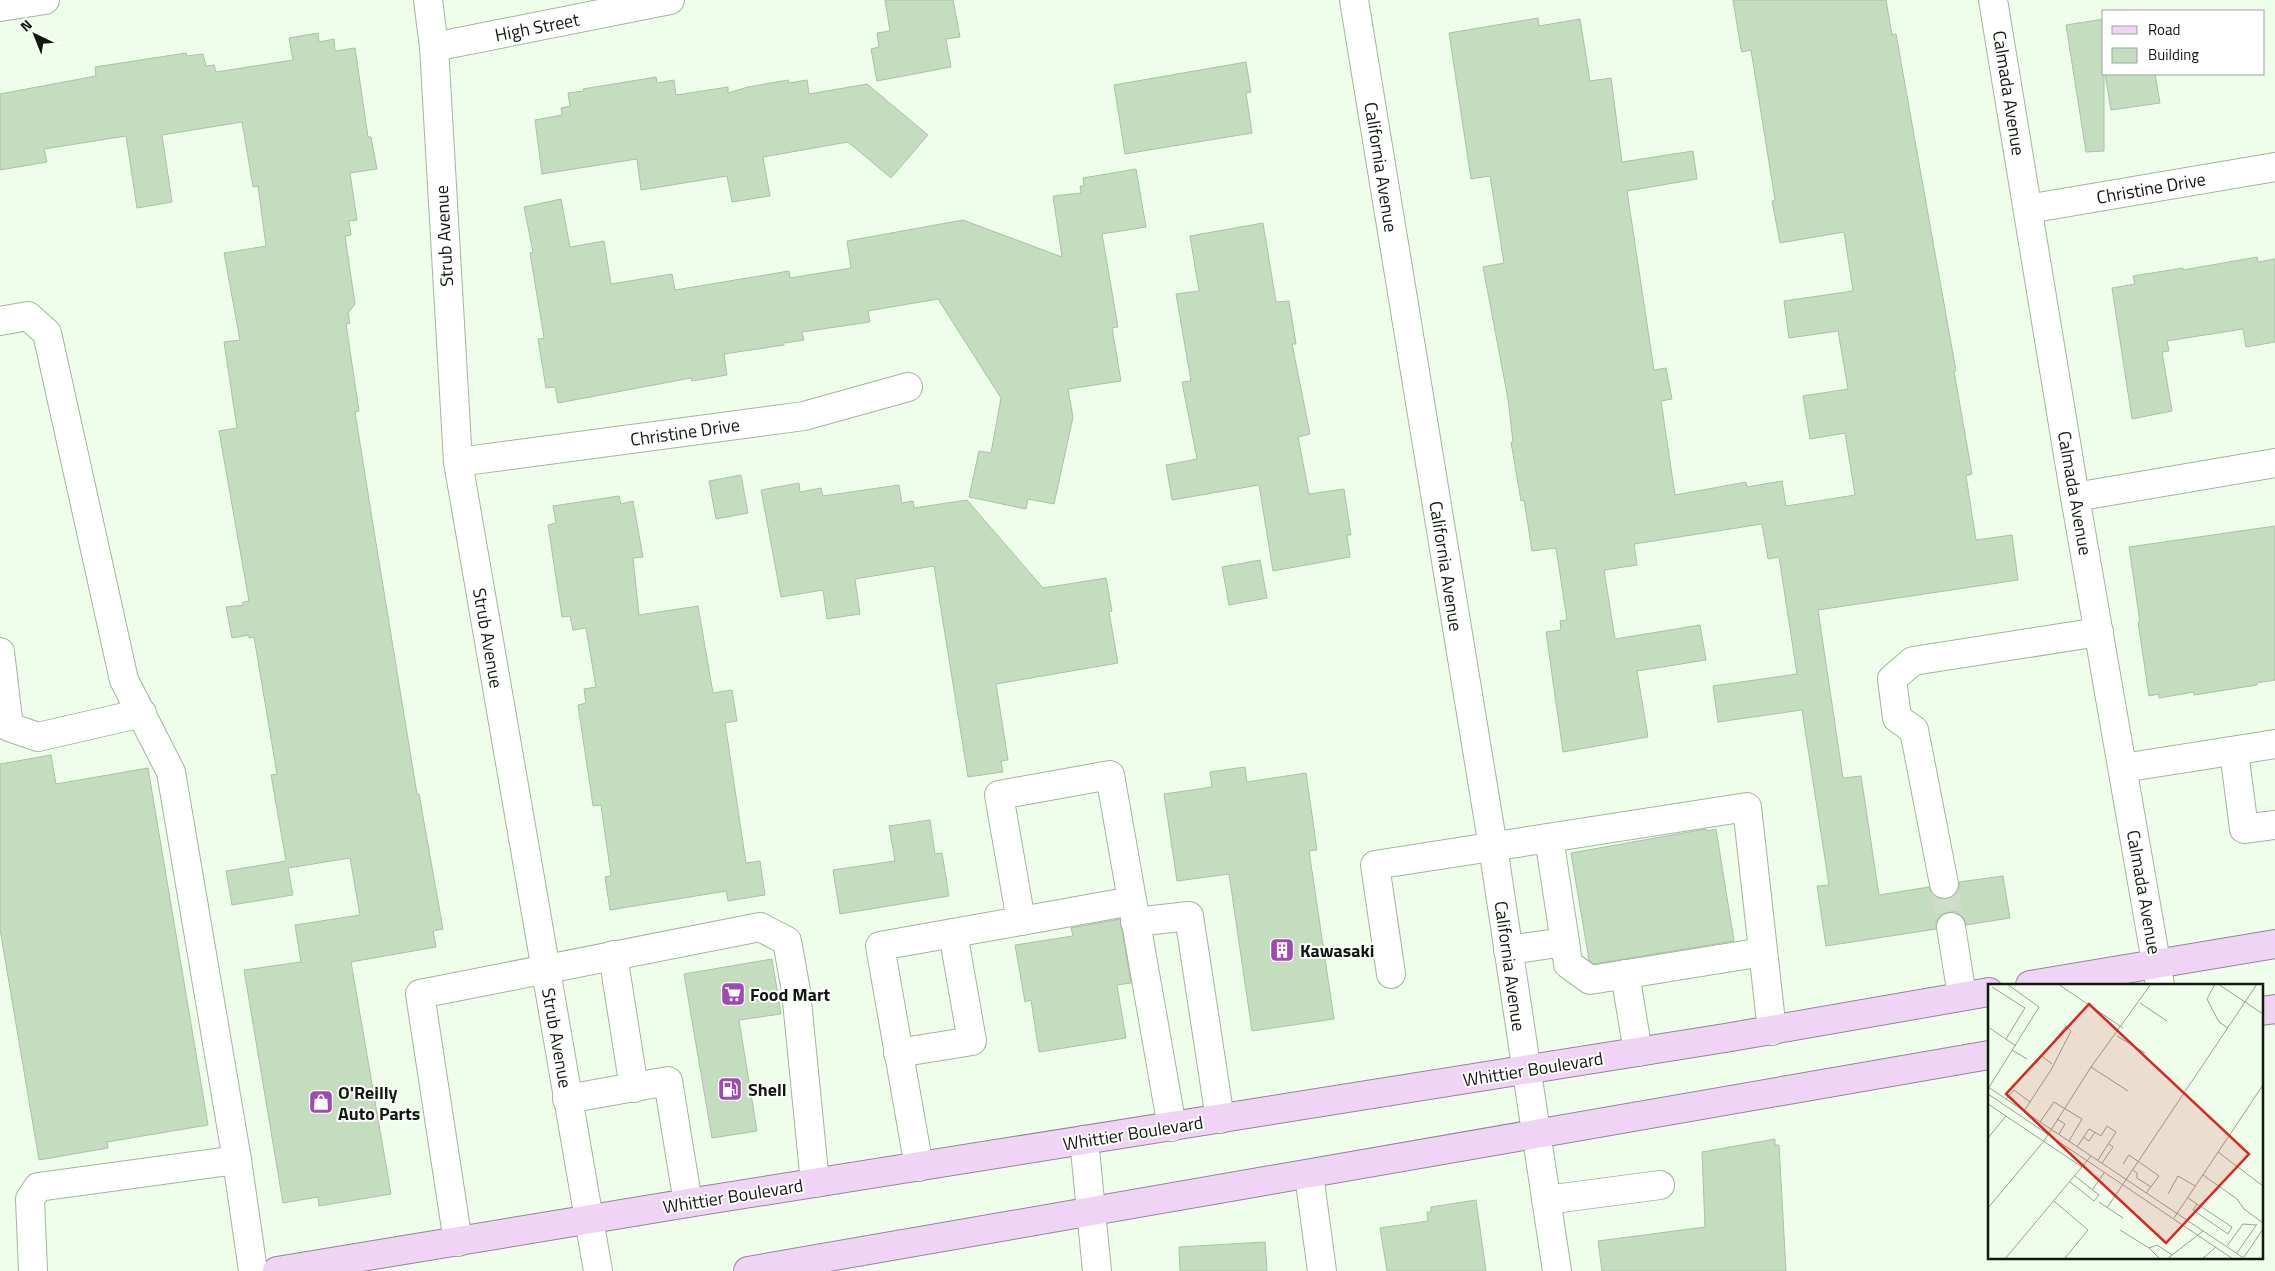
<svg xmlns="http://www.w3.org/2000/svg" width="2275" height="1271" viewBox="0 0 2275 1271" font-family="'Titillium Web',sans-serif">
<style>
.building{fill:#c5ddbf;stroke:#a9c1a4}
.lines{fill:none;stroke-linecap:round;stroke-linejoin:round}
.minor-tunnel{stroke:#cedcca;stroke-width:28;stroke-dasharray:28 14;stroke-linecap:butt}
.minor-casing{stroke:#9fb79a;stroke-width:30}
.major-casing{stroke:#9a80a0;stroke-width:30}
.minor{stroke:#fff;stroke-width:28}
.major{stroke:#efd4f5;stroke-width:28}
.labels{text-anchor:middle;dominant-baseline:central;stroke-width:4;stroke-linejoin:round;paint-order:stroke}
.street-label{font-size:18px;fill:#10190e;stroke:#fff}
.poi-label{font-size:18px;font-weight:bold;fill:#10190e;stroke:#fff;text-anchor:start}
.inset-road{fill:none;stroke:#96a293;stroke-width:1}
.view{fill:#d62828;fill-opacity:0.15;stroke:#d62828;stroke-width:2.5}
.inset-edge{fill:none;stroke:#10190e;stroke-width:2.5}
</style>
<rect width="100%" height="100%" fill="#effeeb"/>
<g class="building">
<path d="M 885,0 L 953,0 L 960,37 L 946,39 L 951,67 L 877,81 L 871,49 L 879,47 L 877,33 L 890,31 Z"/>
<path d="M 1733,0 L 1886,0 L 1892,35 L 1896,34 L 1956,371 L 1954,371 L 1972,474 L 1966,476 L 1976,540 L 2012,535 L 2018,580 L 1818,610 L 1843,778 L 1861,776 L 1879,895 L 1929,887 L 1933,895 L 1938,899 L 1946,899 L 1955,895 L 1959,890 L 1959,882 L 2003,876 L 2010,918 L 1966,925 L 1963,917 L 1956,912 L 1949,912 L 1941,915 L 1936,922 L 1936,929 L 1826,946 L 1817,886 L 1829,885 L 1802,710 L 1718,722 L 1713,686 L 1797,674 L 1779,557 L 1768,559 L 1762,524 L 1634,544 L 1637,565 L 1604,570 L 1615,639 L 1700,625 L 1706,660 L 1637,671 L 1648,737 L 1563,752 L 1546,632 L 1561,630 L 1560,621 L 1567,620 L 1556,548 L 1532,551 L 1524,500 L 1521,501 L 1511,442 L 1513,442 L 1508,399 L 1483,267 L 1504,263 L 1490,176 L 1471,179 L 1449,33 L 1538,18 L 1539,26 L 1580,19 L 1590,81 L 1611,78 L 1622,162 L 1693,151 L 1697,179 L 1627,191 L 1654,370 L 1666,368 L 1672,399 L 1661,401 L 1675,495 L 1746,482 L 1747,487 L 1782,481 L 1786,506 L 1855,495 L 1845,433 L 1810,439 L 1803,396 L 1848,389 L 1838,331 L 1789,338 L 1784,301 L 1853,291 L 1844,232 L 1780,243 L 1772,201 L 1775,200 L 1751,50 L 1742,52 L 1741,49 Z"/>
<path d="M 2104,19 L 2104,151 L 2086,152 L 2066,25 Z"/>
<path d="M 318,33 L 319,42 L 334,39 L 335,51 L 355,48 L 368,137 L 371,137 L 377,169 L 350,173 L 357,220 L 349,221 L 351,235 L 345,236 L 355,304 L 348,313 L 350,323 L 346,324 L 359,411 L 355,412 L 375,537 L 417,794 L 419,794 L 443,929 L 433,931 L 436,947 L 351,962 L 391,1194 L 319,1206 L 318,1197 L 283,1203 L 244,970 L 301,962 L 295,925 L 360,915 L 350,858 L 288,868 L 293,895 L 232,905 L 226,871 L 286,861 L 271,775 L 277,774 L 254,637 L 249,638 L 249,635 L 232,638 L 226,607 L 243,605 L 243,602 L 249,601 L 219,431 L 237,428 L 224,342 L 240,340 L 224,253 L 266,246 L 258,186 L 253,187 L 242,122 L 162,135 L 172,202 L 137,208 L 126,136 L 44,149 L 47,162 L 0,170 L 0,94 L 96,76 L 95,67 L 186,53 L 187,56 L 203,54 L 206,66 L 214,65 L 216,72 L 293,60 L 289,38 Z"/>
<path d="M 1246,62 L 1251,92 L 1246,93 L 1252,133 L 1125,154 L 1114,85 Z"/>
<path d="M 2105,74 L 2155,74 L 2160,103 L 2111,110 Z"/>
<path d="M 656,77 L 657,83 L 674,80 L 676,95 L 728,87 L 728,93 L 748,87 L 788,80 L 789,83 L 807,80 L 809,94 L 867,84 L 928,135 L 891,178 L 848,142 L 763,157 L 770,196 L 732,202 L 727,176 L 641,190 L 637,159 L 542,174 L 535,120 L 562,115 L 561,108 L 570,106 L 568,93 L 584,91 L 583,89 Z"/>
<path d="M 1136,169 L 1146,227 L 1102,234 L 1118,327 L 1112,328 L 1121,381 L 1068,389 L 1073,417 L 1054,504 L 1028,499 L 1026,509 L 969,497 L 979,451 L 991,453 L 1001,398 L 938,299 L 868,311 L 870,322 L 802,332 L 804,340 L 784,343 L 784,345 L 724,354 L 727,375 L 692,381 L 691,378 L 558,403 L 555,387 L 546,388 L 538,339 L 544,338 L 530,253 L 533,252 L 524,207 L 561,199 L 570,247 L 604,241 L 611,284 L 672,274 L 675,290 L 789,271 L 790,278 L 851,268 L 847,241 L 963,220 L 1062,257 L 1053,196 L 1081,193 L 1080,186 L 1084,186 L 1083,178 Z"/>
<path d="M 1263,223 L 1276,302 L 1289,301 L 1296,344 L 1292,344 L 1310,434 L 1298,437 L 1309,494 L 1344,489 L 1351,535 L 1347,535 L 1350,557 L 1273,571 L 1259,485 L 1172,500 L 1166,465 L 1197,459 L 1182,382 L 1191,381 L 1176,294 L 1199,291 L 1190,236 Z"/>
<path d="M 2257,257 L 2258,262 L 2275,259 L 2275,342 L 2246,347 L 2243,329 L 2167,341 L 2169,351 L 2162,352 L 2172,411 L 2132,419 L 2112,288 L 2135,284 L 2133,276 L 2183,268 L 2183,270 Z"/>
<path d="M 741,475 L 748,513 L 716,519 L 709,481 Z"/>
<path d="M 799,483 L 800,492 L 821,488 L 823,496 L 899,485 L 902,503 L 913,501 L 914,508 L 967,500 L 1043,588 L 1106,578 L 1112,611 L 1109,612 L 1118,663 L 996,684 L 1008,760 L 1001,761 L 1003,772 L 968,777 L 934,566 L 855,579 L 860,614 L 827,619 L 823,590 L 781,597 L 761,490 Z"/>
<path d="M 619,496 L 621,504 L 633,501 L 643,557 L 633,558 L 639,615 L 698,606 L 713,693 L 732,690 L 737,721 L 725,723 L 746,863 L 760,861 L 765,895 L 728,901 L 726,891 L 610,910 L 605,877 L 611,876 L 601,805 L 593,806 L 578,705 L 586,703 L 584,689 L 596,687 L 586,628 L 573,630 L 570,616 L 562,617 L 548,525 L 556,523 L 553,506 Z"/>
<path d="M 2275,526 L 2275,680 L 2257,683 L 2257,685 L 2194,695 L 2194,692 L 2159,698 L 2159,694 L 2149,696 L 2138,622 L 2140,622 L 2129,547 Z"/>
<path d="M 1260,560 L 1267,598 L 1229,605 L 1222,567 Z"/>
<path d="M 51,755 L 56,784 L 148,768 L 208,1125 L 107,1142 L 108,1148 L 39,1160 L 0,929 L 0,764 Z"/>
<path d="M 1245,767 L 1247,782 L 1306,773 L 1317,850 L 1309,851 L 1334,1019 L 1252,1031 L 1229,874 L 1177,881 L 1164,794 L 1212,787 L 1210,772 Z"/>
<path d="M 930,820 L 935,854 L 942,853 L 949,896 L 840,914 L 833,870 L 895,861 L 889,826 Z"/>
<path d="M 1706,829 L 1707,831 L 1716,829 L 1734,941 L 1594,964 L 1589,960 L 1571,853 Z"/>
<path d="M 1120,919 L 1131,983 L 1117,985 L 1126,1038 L 1039,1052 L 1031,1000 L 1025,1002 L 1015,945 L 1073,936 L 1071,928 Z"/>
<path d="M 772,959 L 781,1014 L 739,1020 L 757,1131 L 712,1138 L 684,974 Z"/>
<path d="M 1775,1139 L 1775,1145 L 1779,1145 L 1786,1271 L 1602,1271 L 1598,1241 L 1705,1227 L 1702,1152 Z"/>
<path d="M 1476,1200 L 1486,1271 L 1387,1271 L 1380,1228 L 1428,1221 L 1427,1212 L 1431,1212 L 1431,1207 Z"/>
<path d="M 1265,1242 L 1267,1271 L 1180,1271 L 1179,1247 Z"/>
</g>
<g class="lines">
<path class="minor-tunnel" d="M 1944,884 L 1951,927"/>
<defs>
<g id="minor">
<path d="M 428,0 L 434,47 L 458,462 L 598,1271"/>
<path d="M 1354,0 L 1493,847 L 1557,1271"/>
<path d="M 1993,0 L 2075,497 L 2160,985"/>
<path d="M 0,7 L 45,0"/>
<path d="M 434,47 L 670,0"/>
<path d="M 2028,209 L 2275,167"/>
<path d="M 0,321 L 28,316 L 47,333 L 124,680 L 171,772 L 237,1160 L 253,1271"/>
<path d="M 458,462 L 804,416 L 908,387"/>
<path d="M 2075,497 L 2275,463"/>
<path d="M 0,652 L 9,727 L 38,737 L 142,713"/>
<path d="M 2234,751 L 2244,829 L 2275,825"/>
<path d="M 2123,768 L 2275,744"/>
<path d="M 1549,838 L 1565,942"/>
<path d="M 1944,884 L 1914,730 L 1897,718 L 1892,679 L 1913,661 L 2099,632"/>
<path d="M 1021,921 L 1132,901"/>
<path d="M 1135,922 L 1189,916 L 1220,1119"/>
<path d="M 1951,927 L 1962,996"/>
<path d="M 1508,950 L 1565,942 L 1568,964 L 1590,980 L 1763,952"/>
<path d="M 613,955 L 634,1088"/>
<path d="M 1391,974 L 1375,865 L 1747,807 L 1772,1031"/>
<path d="M 1625,974 L 1638,1052"/>
<path d="M 898,1053 L 972,1041 L 953,933"/>
<path d="M 567,1099 L 668,1081 L 688,1203"/>
<path d="M 1084,1140 L 1097,1271"/>
<path d="M 919,1167 L 880,946 L 1021,921 L 999,795 L 1110,775 L 1172,1127"/>
<path d="M 1309,1175 L 1322,1271"/>
<path d="M 1546,1200 L 1660,1185"/>
<path d="M 458,1242 L 420,994 L 760,927 L 787,941 L 796,991 L 815,1183"/>
<path d="M 33,1271 L 30,1199 L 38,1187 L 237,1160"/>
</g>
<g id="major">
<path d="M 2030,985 L 2275,944"/>
<path d="M 2261,1011 L 2275,1009"/>
<path d="M 277,1271 L 688,1203 L 1725,1038 L 1989,992"/>
<path d="M 748,1271 C 1162,1202 1575,1126 1989,1055"/>
</g>
</defs>
<use href="#minor" class="minor-casing"/>
<use href="#major" class="major-casing"/>
<use href="#minor" class="minor"/>
<use href="#major" class="major"/>
</g>
<defs>
<symbol id="building-square" viewBox="-11 -11 22 22"><rect x="-9" y="-9" width="18" height="18" rx="4" fill="#a049b5" stroke="#fff"/><path d="M-4-6H4V6H1V3H-1V6H-4ZM-2.5-4.3h1.7v1.8h-1.7ZM.8-4.3h1.7v1.8H.8ZM-2.5-1h1.7V.8h-1.7ZM.8-1h1.7V.8H.8Z" fill="#fff"/></symbol>
<symbol id="supermarket-square" viewBox="-11 -11 22 22"><rect x="-9" y="-9" width="18" height="18" rx="4" fill="#a049b5" stroke="#fff"/><path d="M-6-5.5h2.5l.6 2H6L4.5 2H-2.5L-4.4-4H-6ZM-1.5 3.2a1.3 1.3 0 1 0 .1 0ZM3 3.2a1.3 1.3 0 1 0 .1 0Z" fill="#fff"/></symbol>
<symbol id="fuel-square" viewBox="-11 -11 22 22"><rect x="-9" y="-9" width="18" height="18" rx="4" fill="#a049b5" stroke="#fff"/><path d="M-5.5-6h7V0h2V4h1.3V-2.5L3-4.5l.8-.8L6-3V5H2.5V1h-1V6h-7ZM-4.2-4.7v3.2H.2V-4.7Z" fill="#fff"/></symbol>
<symbol id="shop-square" viewBox="-11 -11 22 22"><rect x="-9" y="-9" width="18" height="18" rx="4" fill="#a049b5" stroke="#fff"/><path d="M-5-2.5h2.3a2.7 3.5 0 0 1 5.4 0H5L5.5 6h-11ZM-1.5-2.5h3a1.5 2.3 0 0 0-3 0Z" fill="#fff"/></symbol>
</defs>
<g fill-rule="evenodd">
<use href="#building-square" x="1268" y="936" width="28" height="28"/>
<use href="#supermarket-square" x="719" y="980" width="28" height="28"/>
<use href="#fuel-square" x="716" y="1075" width="28" height="28"/>
<use href="#shop-square" x="307" y="1088" width="28" height="28"/>
</g>
<g class="labels">
<g class="street-label">
<text transform="translate(537 27) rotate(-11)">High Street</text>
<text transform="translate(2009 93) rotate(81)">Calmada Avenue</text>
<text transform="translate(1381 167) rotate(81)">California Avenue</text>
<text transform="translate(2151 188) rotate(-10)">Christine Drive</text>
<text transform="translate(444 236) rotate(-93)">Strub Avenue</text>
<text transform="translate(685 432) rotate(-8)">Christine Drive</text>
<text transform="translate(2075 493) rotate(80)">Calmada Avenue</text>
<text transform="translate(1446 566) rotate(81)">California Avenue</text>
<text transform="translate(488 638) rotate(80)">Strub Avenue</text>
<text transform="translate(2144 892) rotate(80)">Calmada Avenue</text>
<text transform="translate(1510 966) rotate(82)">California Avenue</text>
<text transform="translate(557 1038) rotate(80)">Strub Avenue</text>
<text transform="translate(1533 1069) rotate(-9)">Whittier Boulevard</text>
<text transform="translate(1133 1133) rotate(-9)">Whittier Boulevard</text>
<text transform="translate(733 1196) rotate(-9)">Whittier Boulevard</text>
</g>
<g class="poi-label">
<text x="1300" y="950">Kawasaki</text>
<text x="750" y="994">Food Mart</text>
<text x="748" y="1089">Shell</text>
<text x="338" y="1092">O'Reilly<tspan x="338" dy="21">Auto Parts</tspan></text>
</g>
</g>
<g transform="translate(1988 984)">
<rect width="275" height="275" fill="#effeeb"/>
<path class="inset-road" d="M 70,0 L 135,44M 227,0 L 219,15 L 231,38 L 240,44M 230,0 L 275,30M 4,3 L 37,24 L 18,55M 152,19 L 179,37M 0,43 L 28,62M 129,52 L 157,69M 24,66 L 39,75M 103,83 L 140,107M 0,103 L 257,275M 0,105 L 51,23 L 19,0M 0,110 L 245,275M 18,115 L 26,106 L 42,118M 0,120 L 94,183M 36,127 L 63,86 L 83,47 L 78,42 L 54,72 L 64,80M 69,135 L 77,140 L 71,150M 52,138 L 66,118 L 94,135 L 81,157M 95,153 L 101,157 L 107,148M 0,154 L 18,132M 89,163 L 101,145 L 113,152 L 119,142 L 128,148 L 110,176M 230,168 L 275,202M 114,179 L 125,163 L 121,160M 135,180 L 141,171 L 171,192 L 158,209M 145,186 L 149,189 L 149,194 L 163,203M 215,191 L 249,215 L 256,225 L 275,239M 82,198 L 106,217 L 111,211 L 87,192M 104,206 L 116,189M 180,210 L 190,192 L 207,202M 200,214 L 244,243 L 240,250 L 205,226 L 209,220M 66,217 L 100,246 L 76,275M 111,218 L 135,234M 0,224 L 56,157 L 103,83 L 163,0M 119,224 L 269,0M 186,234 L 275,101M 132,246 L 161,264M 239,262 L 255,240 L 268,241M 249,269 L 269,240M 256,273 L 275,245M 17,275 L 103,172M 172,275 L 161,264 L 169,261 L 184,271M 179,275 L 215,247M 214,275 L 228,263"/>
<path class="view" d="M 101,20 L 261,170 L 178,259 L 18,110 Z"/>
<rect width="275" height="275" class="inset-edge"/>
</g>
<rect x="2102" y="10" width="162" height="65" fill="#ffffff" stroke="#9fa39f"/>
<rect x="2112" y="26" width="25" height="8" fill="#efd4f5" stroke="#9fa39f"/>
<text x="2148" y="35" font-size="15" fill="#10190e">Road</text>
<rect x="2112" y="48" width="25" height="15" fill="#c5ddbf" stroke="#9fa39f"/>
<text x="2148" y="60" font-size="15" fill="#10190e">Building</text>
<g transform="translate(35 35) rotate(317)" stroke="#ffffff" stroke-width="4" paint-order="stroke">
<path d="M0-4L9 19L0 12L-9 19Z" fill="#10190e"/>
<text y="-8" font-size="14" font-weight="bold" text-anchor="middle" fill="#10190e">N</text>
</g>
</svg>
